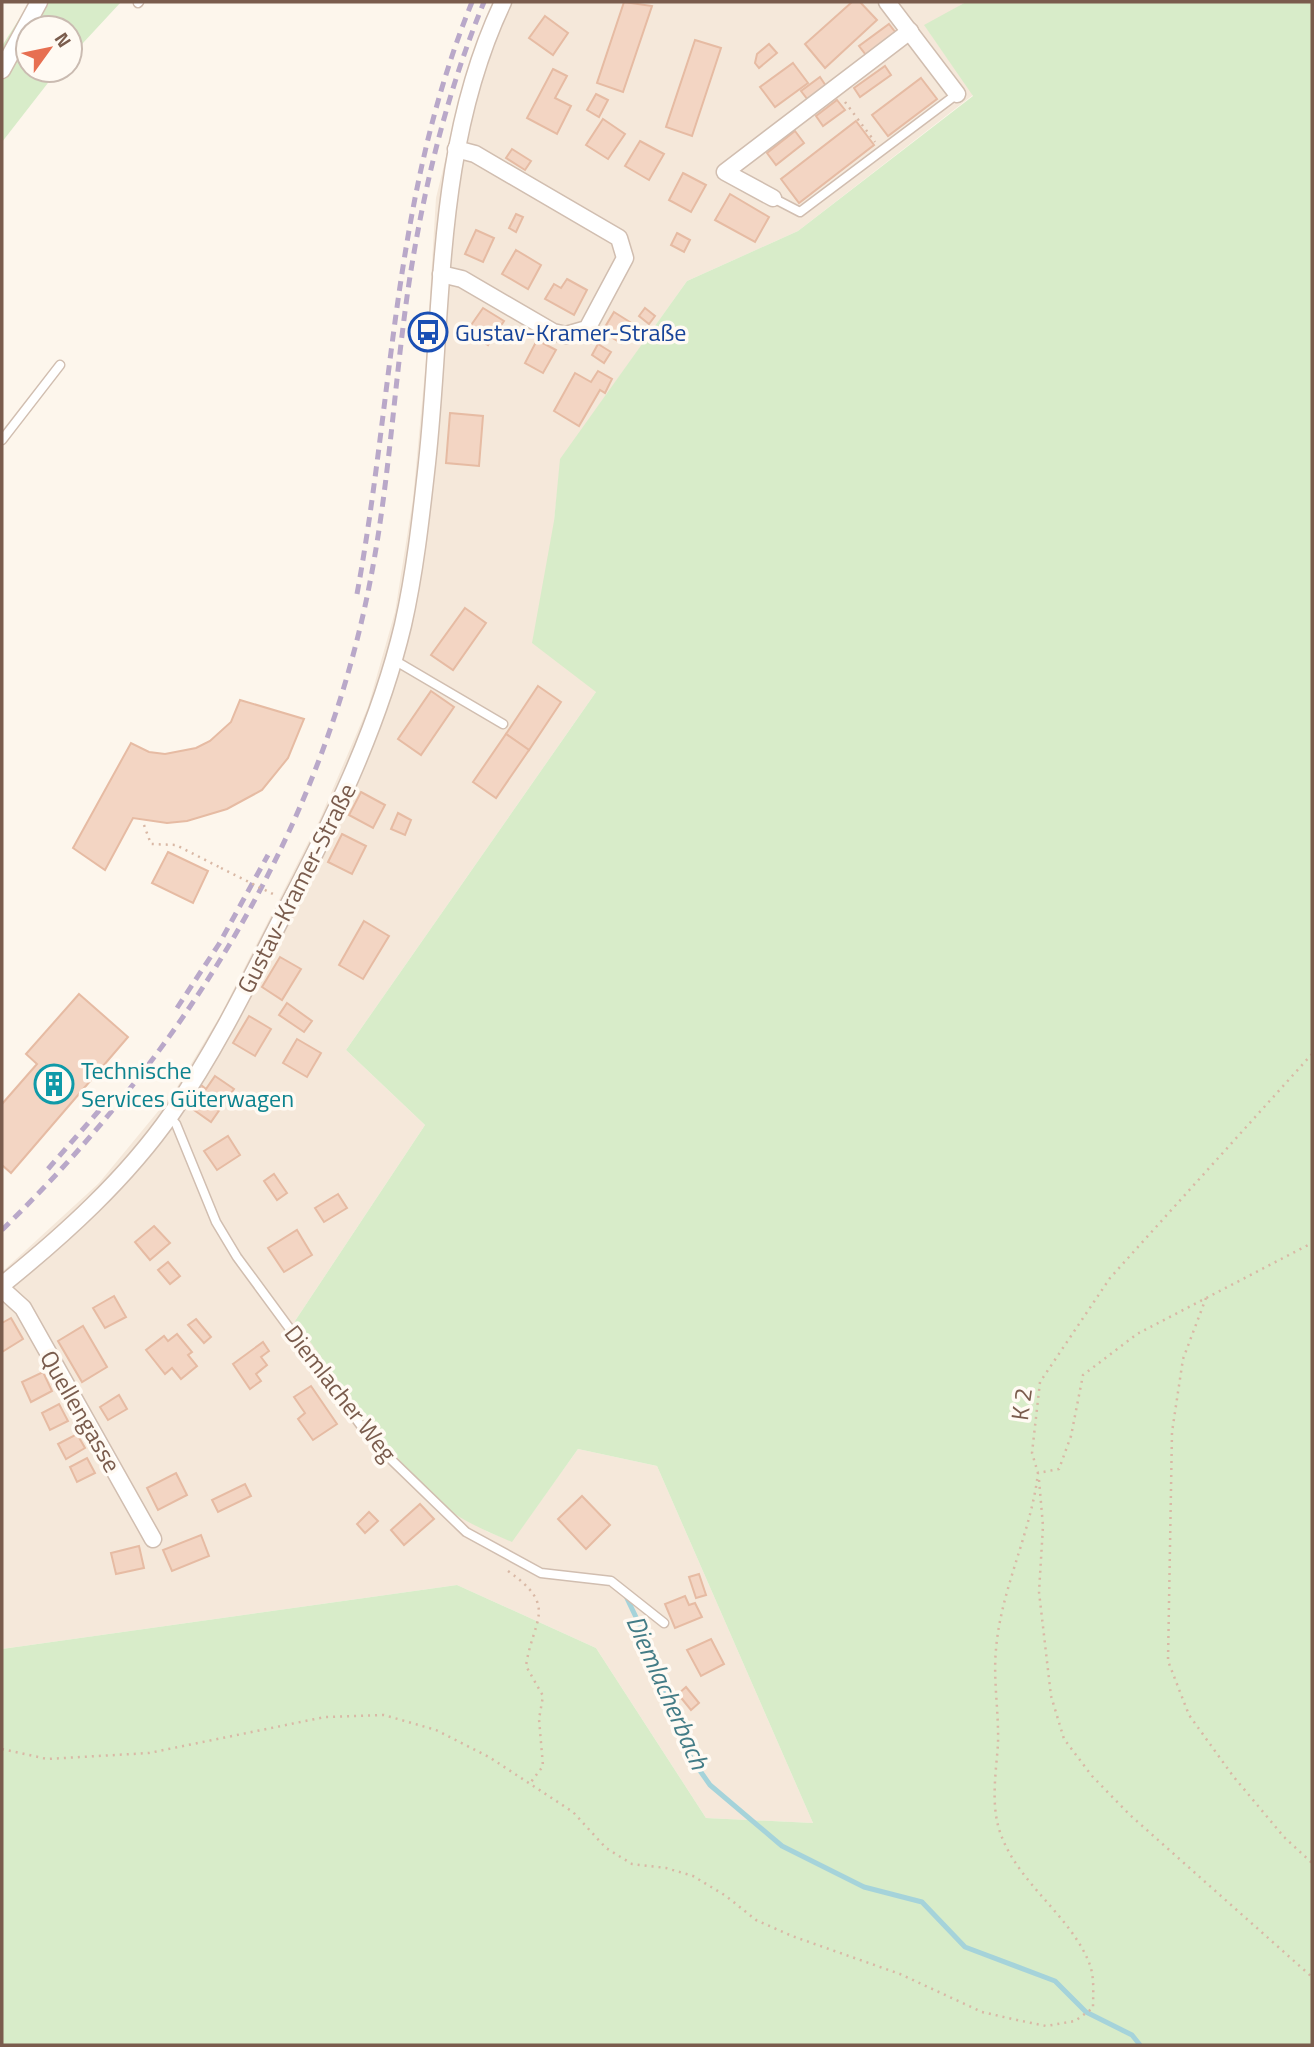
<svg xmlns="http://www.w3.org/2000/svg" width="1314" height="2047" viewBox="0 0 1314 2047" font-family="'Titillium Web',sans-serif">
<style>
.residential{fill:#f5e8da}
.green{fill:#d8ecc9}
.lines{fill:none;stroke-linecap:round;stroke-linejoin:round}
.stream{stroke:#a5d3da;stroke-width:5}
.building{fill:#f3d5c3;stroke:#e6bba3;stroke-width:2}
.service-casing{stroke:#d1beb0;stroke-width:11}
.minor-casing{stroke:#d1beb0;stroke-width:19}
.path{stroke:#d9b8a5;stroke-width:2.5;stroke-dasharray:2 5;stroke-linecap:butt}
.service{stroke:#fff;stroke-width:8}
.minor{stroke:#fff;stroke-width:16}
.rail{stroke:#b9a8c9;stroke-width:5;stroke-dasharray:10 7;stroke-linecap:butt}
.path-bridge{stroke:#d9b8a5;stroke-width:2.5;stroke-dasharray:2 5;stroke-linecap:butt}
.labels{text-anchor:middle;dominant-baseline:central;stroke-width:7;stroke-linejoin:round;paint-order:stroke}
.transit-label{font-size:24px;fill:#164399;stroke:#fffaf3;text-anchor:start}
.street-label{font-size:24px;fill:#7a5c4d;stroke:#fffaf3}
.culture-label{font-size:24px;fill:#0d838f;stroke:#fffaf3;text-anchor:start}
.water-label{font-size:26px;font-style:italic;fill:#437c86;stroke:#fffaf3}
</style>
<rect width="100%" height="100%" fill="#fdf6ec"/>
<path class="residential" d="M 493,2 L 966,2 L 925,26 L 973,95 L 798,231 L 687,281 L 561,459 L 554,521 L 596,692 L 346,1050 L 425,1125 L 295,1321 L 376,1429 L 439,1502 L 488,1532 L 512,1541 L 578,1449 L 657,1466 L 813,1823 L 706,1818 L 596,1648 L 457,1585 L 2,1649 L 2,1272 L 99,1183 L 174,1092 L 220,1016 L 319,821 L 368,707 L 395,612 L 413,499 L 426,360 L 436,198 L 468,66 Z"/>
<g class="green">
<path d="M 30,2 L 121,2 L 70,57 L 70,28 L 28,28 L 28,70 L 58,70 L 2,142 L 2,46 Z"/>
<path d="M 966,2 L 1312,2 L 1312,2045 L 2,2045 L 2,1649 L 457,1585 L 596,1648 L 706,1818 L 813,1823 L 657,1466 L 578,1449 L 512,1542 C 488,1532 457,1519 438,1501 C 383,1448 340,1382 295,1321 L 425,1125 L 346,1050 L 596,692 L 532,643 L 554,521 L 560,459 L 687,281 L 798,231 L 973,96 L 924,25 Z"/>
</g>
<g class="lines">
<path class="stream" d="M 624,1592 L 654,1655 L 665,1698 L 691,1758 L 710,1785 L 782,1846 L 864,1887 L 922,1902 L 965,1947 L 1055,1981 L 1086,2012 L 1132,2035 L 1140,2045"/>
</g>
<g class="building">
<path d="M 624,2 L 652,6 L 623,92 L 597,83 Z"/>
<path d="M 852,2 L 860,2 L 877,20 L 825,68 L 805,44 Z"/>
<path d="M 545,16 L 568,33 L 553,55 L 529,38 Z"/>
<path d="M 889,24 L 896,33 L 866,55 L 859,46 Z"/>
<path d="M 695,40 L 721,48 L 692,136 L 666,127 Z"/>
<path d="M 769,44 L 777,53 L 759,68 L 755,63 L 757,54 Z"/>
<path d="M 793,63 L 808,83 L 775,107 L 760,87 Z"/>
<path d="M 885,66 L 891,75 L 860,97 L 854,88 Z"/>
<path d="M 553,69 L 567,76 L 555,98 L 571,106 L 557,134 L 527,118 Z"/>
<path d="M 820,77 L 826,86 L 808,100 L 801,91 Z"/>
<path d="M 921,78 L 937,99 L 888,136 L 872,115 Z"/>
<path d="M 596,94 L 608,100 L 599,117 L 587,110 Z"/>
<path d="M 837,100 L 845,110 L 823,126 L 816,116 Z"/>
<path d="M 603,119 L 625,134 L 608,159 L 586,145 Z"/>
<path d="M 856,121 L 874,145 L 799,203 L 781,179 Z"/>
<path d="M 795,131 L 804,143 L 776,165 L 767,153 Z"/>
<path d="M 640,141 L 664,154 L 649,180 L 625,166 Z"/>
<path d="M 512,149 L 531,161 L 525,170 L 506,158 Z"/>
<path d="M 683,173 L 706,185 L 691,212 L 669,200 Z"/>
<path d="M 730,194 L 769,217 L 755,242 L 715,220 Z"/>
<path d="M 516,214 L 523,217 L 516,232 L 509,228 Z"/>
<path d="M 476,230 L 494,238 L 483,262 L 465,254 Z"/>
<path d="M 677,233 L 690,240 L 684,252 L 671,245 Z"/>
<path d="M 516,250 L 541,265 L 528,289 L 502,274 Z"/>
<path d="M 567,279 L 587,290 L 574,315 L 545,299 L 554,284 L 561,288 Z"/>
<path d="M 483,308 L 504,321 L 488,345 L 467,331 Z"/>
<path d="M 645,308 L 655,316 L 649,324 L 639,316 Z"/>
<path d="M 614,312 L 633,324 L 621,343 L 602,332 Z"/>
<path d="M 537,340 L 556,350 L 543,373 L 525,363 Z"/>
<path d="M 598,344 L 611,352 L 604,363 L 592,355 Z"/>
<path d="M 598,371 L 612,379 L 605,393 L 600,390 L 579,426 L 554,411 L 575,373 L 591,382 Z"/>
<path d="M 450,413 L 483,416 L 479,466 L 446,463 Z"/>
<path d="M 465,608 L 486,623 L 453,670 L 431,655 Z"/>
<path d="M 538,686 L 561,702 L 529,750 L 506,734 Z"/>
<path d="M 431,691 L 454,707 L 421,755 L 398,739 Z"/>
<path d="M 240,700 L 304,719 L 288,758 L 262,790 L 227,809 L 187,821 L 167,823 L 133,818 L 105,870 L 73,848 L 131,743 L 149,752 L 165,754 L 196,748 L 210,741 L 231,722 Z"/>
<path d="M 506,734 L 529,750 L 496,798 L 473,782 Z"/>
<path d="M 361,792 L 385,805 L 373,828 L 349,815 Z"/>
<path d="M 398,813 L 411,820 L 405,835 L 391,829 Z"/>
<path d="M 342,834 L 366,846 L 352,874 L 328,862 Z"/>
<path d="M 168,852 L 208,871 L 193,903 L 152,883 Z"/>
<path d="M 364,921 L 389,936 L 363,979 L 339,965 Z"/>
<path d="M 280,957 L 301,969 L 282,1000 L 262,987 Z"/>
<path d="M 79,994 L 128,1037 L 11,1173 L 2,1165 L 2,1104 L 37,1064 L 26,1054 Z"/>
<path d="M 287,1003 L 312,1021 L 304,1032 L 279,1015 Z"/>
<path d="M 249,1016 L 271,1029 L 255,1056 L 233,1043 Z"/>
<path d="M 297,1039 L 321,1053 L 307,1077 L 283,1063 Z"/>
<path d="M 215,1076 L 234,1089 L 211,1122 L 194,1110 L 198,1104 L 191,1099 L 201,1085 L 206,1089 Z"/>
<path d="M 228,1136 L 240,1155 L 217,1170 L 204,1151 Z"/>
<path d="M 274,1174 L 287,1193 L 277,1200 L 264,1181 Z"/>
<path d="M 338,1194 L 347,1208 L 324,1222 L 315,1208 Z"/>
<path d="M 154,1226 L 170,1243 L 150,1260 L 135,1242 Z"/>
<path d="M 297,1230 L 312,1255 L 284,1272 L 268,1248 Z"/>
<path d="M 168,1262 L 180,1276 L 170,1284 L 158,1270 Z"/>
<path d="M 114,1296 L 126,1317 L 105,1328 L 93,1308 Z"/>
<path d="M 11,1318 L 23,1339 L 2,1352 L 2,1323 Z"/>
<path d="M 196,1319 L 211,1337 L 204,1343 L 188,1325 Z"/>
<path d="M 83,1326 L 107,1367 L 82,1382 L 58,1341 Z"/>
<path d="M 177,1334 L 192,1352 L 188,1355 L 197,1366 L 181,1379 L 172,1368 L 165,1374 L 146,1350 L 164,1336 L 168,1341 Z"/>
<path d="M 263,1342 L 269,1351 L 261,1357 L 267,1365 L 256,1374 L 261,1381 L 250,1389 L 233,1364 Z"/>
<path d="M 43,1372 L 52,1391 L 31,1402 L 22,1382 Z"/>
<path d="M 311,1386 L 337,1424 L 313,1440 L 298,1419 L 305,1413 L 294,1397 Z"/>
<path d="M 119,1395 L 127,1409 L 108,1420 L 100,1407 Z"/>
<path d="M 59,1404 L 68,1421 L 50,1430 L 42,1413 Z"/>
<path d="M 77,1434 L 85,1448 L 66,1459 L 58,1444 Z"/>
<path d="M 87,1458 L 95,1473 L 77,1482 L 70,1467 Z"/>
<path d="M 176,1473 L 187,1495 L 158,1510 L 147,1488 Z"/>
<path d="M 245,1484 L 251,1496 L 218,1512 L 212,1500 Z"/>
<path d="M 582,1496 L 610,1525 L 586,1549 L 558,1519 Z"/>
<path d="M 420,1504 L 434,1519 L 404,1545 L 391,1530 Z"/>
<path d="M 369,1512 L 378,1521 L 365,1533 L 357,1524 Z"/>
<path d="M 201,1535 L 209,1556 L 172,1571 L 163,1550 Z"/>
<path d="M 139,1546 L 144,1568 L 116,1574 L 111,1553 Z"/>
<path d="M 699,1574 L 706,1595 L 696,1598 L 689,1577 Z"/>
<path d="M 685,1596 L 689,1605 L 695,1603 L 702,1617 L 675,1628 L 665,1604 Z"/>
<path d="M 711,1639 L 724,1664 L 701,1676 L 687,1650 Z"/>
<path d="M 686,1687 L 699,1703 L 691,1710 L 678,1694 Z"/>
</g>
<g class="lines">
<defs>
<g id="service">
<path d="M 138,3 L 139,2"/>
<path d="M 773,198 L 800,212 L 957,94"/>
<path d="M 2,440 L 60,365"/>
<path d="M 394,660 L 503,724"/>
<path d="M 170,1117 L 176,1124 L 216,1222 L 237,1257 L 373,1442 L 466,1532 L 541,1573 L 611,1581 L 664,1623"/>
</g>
<g id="minor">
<path d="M 887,2 L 957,94"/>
<path d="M 2,70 L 39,2"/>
<path d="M 773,198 L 725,172 L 910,31"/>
<path d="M 441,274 L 462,279 L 553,332 L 566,335 L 587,329 L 625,258 L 619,238 L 475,154 L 456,149"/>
<path d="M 2,1285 C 64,1235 126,1179 172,1113 C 214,1053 247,986 280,921 C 330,826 378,730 403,625 C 415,572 421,517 427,463 C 444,308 434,147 503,2"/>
<path d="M 2,1289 L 23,1308 L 153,1539"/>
</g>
</defs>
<use href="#service" class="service-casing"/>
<use href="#minor" class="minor-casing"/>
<g class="path">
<path d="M 845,102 L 875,142"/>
<path d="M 144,825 L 151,844 L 176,845 L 221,868"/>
<path d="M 1312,1054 L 1110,1278 L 1040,1382 L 1032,1453 L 1038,1473 L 1059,1469 L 1071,1436 L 1083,1375 L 1137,1334 L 1312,1243"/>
<path d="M 1206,1298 L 1183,1359 L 1172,1432 L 1168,1661 L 1189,1715 L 1233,1776 L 1284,1837 L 1312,1863"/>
<path d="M 1039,1480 L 1043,1526 L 1039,1592 L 1051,1696 L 1064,1739 L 1092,1776 L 1130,1815 L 1312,1977"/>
<path d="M 508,1571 C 559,1607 533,1618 526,1666 L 543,1696 L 539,1719 L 543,1766 L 531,1782"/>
<path d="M 2,1749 L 47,1759 L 149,1753 L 325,1717 L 384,1715 L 436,1730 L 489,1757 L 573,1812 L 606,1848 L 632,1864 L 666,1868 L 693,1876 L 726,1896 L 756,1920 L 792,1936 L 900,1974 L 982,2012 L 1017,2020 L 1046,2026 L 1075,2021 L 1093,2008 C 1093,1992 1095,1975 1088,1960 C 1067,1912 1015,1881 999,1829 C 991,1802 996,1772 998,1744 C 999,1713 993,1680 996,1649 C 1001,1589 1031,1533 1038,1473"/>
</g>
<use href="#service" class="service"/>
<use href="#minor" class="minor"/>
<g class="rail">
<path d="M 357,594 C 394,392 393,196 472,2"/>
<path d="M 177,1008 L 219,944 L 268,855"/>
<path d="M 48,1169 L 110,1098"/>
<path d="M 2,1230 C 188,1049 327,823 373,566 C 390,472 395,377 409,283 C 424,186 447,92 484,2"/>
</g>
<path class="path-bridge" d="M 221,868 L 273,894"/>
</g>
<defs>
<symbol id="bus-ring" viewBox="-11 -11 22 22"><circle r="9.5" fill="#fffaf3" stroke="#1a4fb4" stroke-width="1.5"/><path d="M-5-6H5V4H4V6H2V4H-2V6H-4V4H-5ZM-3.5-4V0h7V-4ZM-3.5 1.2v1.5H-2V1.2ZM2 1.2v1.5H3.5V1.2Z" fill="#1a4fb4"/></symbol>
<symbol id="building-ring" viewBox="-11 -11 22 22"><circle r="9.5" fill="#fffaf3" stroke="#0f9aa8" stroke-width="1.5"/><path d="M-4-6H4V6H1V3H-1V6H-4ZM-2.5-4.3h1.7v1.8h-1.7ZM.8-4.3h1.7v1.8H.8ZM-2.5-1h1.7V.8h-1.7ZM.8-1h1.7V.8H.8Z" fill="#0f9aa8"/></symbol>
</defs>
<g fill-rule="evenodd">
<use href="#bus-ring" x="406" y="310" width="44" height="44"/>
<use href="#building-ring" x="32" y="1062" width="44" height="44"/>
</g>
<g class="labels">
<g class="transit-label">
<text x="455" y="332">Gustav-Kramer-Straße</text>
</g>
<g class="street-label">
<text transform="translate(296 888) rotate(-63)">Gustav-Kramer-Straße</text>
<text transform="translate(341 1393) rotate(52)">Diemlacher Weg</text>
<text transform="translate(1021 1404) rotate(-82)">K 2</text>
<text transform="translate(81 1411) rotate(60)">Quellengasse</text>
</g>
<g class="culture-label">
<text x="81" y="1070">Technische<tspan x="81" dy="28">Services Güterwagen</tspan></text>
</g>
<g class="water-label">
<text transform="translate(668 1692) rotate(66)">Diemlacherbach</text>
</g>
</g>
<rect width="1314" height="2047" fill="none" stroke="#7a5c4d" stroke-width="7"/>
<g transform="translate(49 49) rotate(57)"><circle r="33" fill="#fffaf3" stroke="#cabbb1" stroke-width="2"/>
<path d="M0-5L12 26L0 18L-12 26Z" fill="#e76f51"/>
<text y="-10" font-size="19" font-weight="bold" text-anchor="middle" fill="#7a5c4d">N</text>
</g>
</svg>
